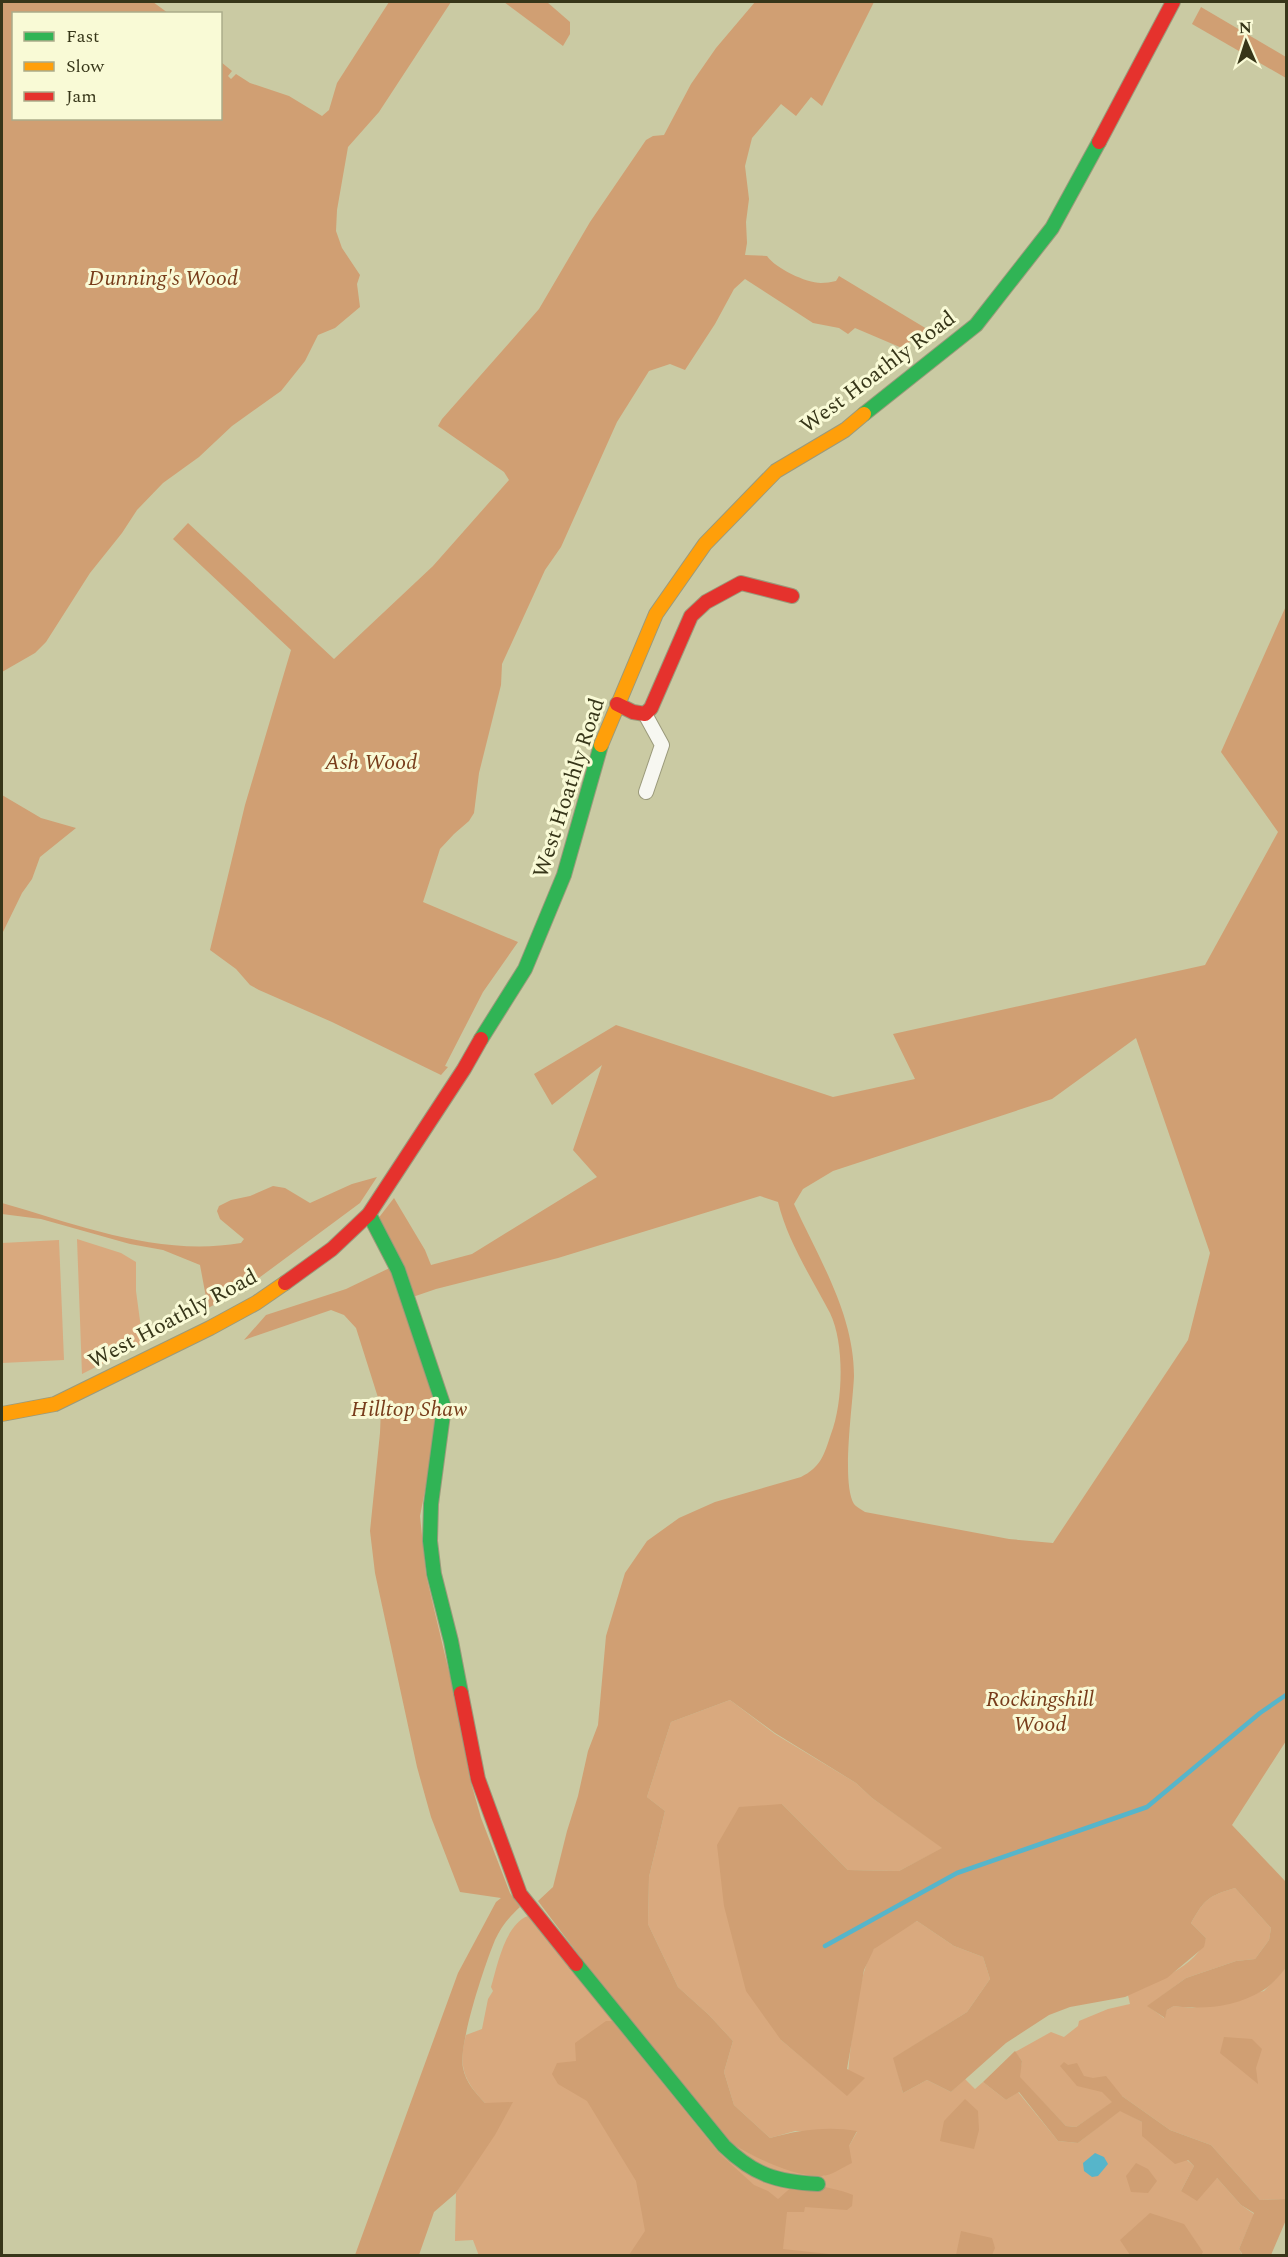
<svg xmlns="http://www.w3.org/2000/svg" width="1288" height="2257" viewBox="0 0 1288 2257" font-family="Spectral,serif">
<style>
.green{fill:#d9a97e}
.forest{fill:#d09f73;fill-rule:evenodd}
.water{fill:#56b5ca}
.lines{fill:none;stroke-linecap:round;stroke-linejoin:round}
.stream{stroke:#56b5ca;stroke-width:4.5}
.street-casing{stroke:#9b9a7b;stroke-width:16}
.fast-casing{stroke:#9b9a7b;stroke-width:16}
.slow-casing{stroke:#9b9a7b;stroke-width:16}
.jam-casing{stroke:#9b9a7b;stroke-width:16}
.street{stroke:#f7f7f1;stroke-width:14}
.fast{stroke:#30b455;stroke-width:14}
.slow{stroke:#ff9f0a;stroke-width:14}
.jam{stroke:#e5322d;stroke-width:14}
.labels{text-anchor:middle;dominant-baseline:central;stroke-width:6;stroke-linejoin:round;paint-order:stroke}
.park-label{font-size:22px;font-style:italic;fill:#783d1b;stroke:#f9fad6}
.street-label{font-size:22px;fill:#373619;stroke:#f9fad6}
</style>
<rect width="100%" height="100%" fill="#cacaa3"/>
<g class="green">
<path d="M 77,1239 L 121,1253 L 136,1262 L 136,1291 L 143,1343 L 82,1374 Z"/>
<path d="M 59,1240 L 64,1360 L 2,1363 L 2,1243 Z"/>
<path d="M 730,1700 L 775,1734 L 856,1783 L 872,1798 L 943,1848 L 899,1871 L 848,1870 L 782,1804 L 781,2040 L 847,2095 C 847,2069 858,1967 874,1949 C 881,1941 907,1927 917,1921 L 954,1946 L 983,1957 L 990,1979 L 967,2012 L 894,2058 L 903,2093 L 927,2080 L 951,2092 L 965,2079 L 975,2089 L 983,2082 L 1006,2100 L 1018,2092 L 1058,2141 L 1078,2143 L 1120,2110 L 1142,2122 L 1194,2166 L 1181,2191 L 1217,2178 L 1241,2205 L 1254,2214 L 1239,2249 L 1243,2256 L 479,2256 L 473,2240 L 455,2241 L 456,2193 L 512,2103 L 485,2103 C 463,2080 458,2066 466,2035 L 482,2029 L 488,1999 L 493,1991 L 491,1987 C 497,1967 505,1924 528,1916 L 729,2142 C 759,2160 789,2172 824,2176 L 849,2146 L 857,2132 L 795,2131 L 770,2138 L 734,2105 L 724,2072 L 733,2041 L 709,2015 L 678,1987 L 648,1924 L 649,1877 L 665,1811 L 647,1797 L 671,1722 Z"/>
<path d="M 1235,1888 L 1271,1928 L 1269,1940 L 1255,1959 L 1236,1961 L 1186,1978 L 1148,2006 L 1164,2018 L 1167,2010 L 1174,2006 L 1192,2008 L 1264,1991 L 1286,1968 L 1286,2199 L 1260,2200 L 1211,2145 L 1170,2130 L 1122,2096 L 1076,2127 L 1066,2126 L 1019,2077 L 1022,2061 L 1015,2052 L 1051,2032 L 1064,2037 L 1078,2026 L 1079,2021 L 1108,2009 L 1130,2004 L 1128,1995 C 1152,1984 1199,1965 1206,1938 L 1191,1923 C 1205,1898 1209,1896 1235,1888 Z"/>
</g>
<g class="forest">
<path d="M 2,2 L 153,2 L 168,13 L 14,14 L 14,118 L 220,118 L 221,62 L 232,71 L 228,76 L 231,79 L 236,74 L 250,83 L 289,96 L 322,116 L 329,110 L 337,83 L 389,2 L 451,2 L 379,112 L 348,147 L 337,210 L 336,231 L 342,248 L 360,275 L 357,284 L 360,307 L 335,328 L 318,335 L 305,361 L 281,391 L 232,426 L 199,457 L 163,483 L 137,510 L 122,533 L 90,573 L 46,642 L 35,653 L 2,672 Z"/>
<path d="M 504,2 L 547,2 L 570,22 L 570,34 L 563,46 Z"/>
<path d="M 755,2 L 874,2 L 822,106 L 811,97 L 796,116 L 781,104 L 752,138 L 745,166 L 749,199 L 746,222 L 747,243 L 745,255 L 767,256 C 775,268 806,283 821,283 C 826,283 831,282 836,281 L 839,276 L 927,329 L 902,348 L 855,328 L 848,334 L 839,328 L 813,323 L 745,279 L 734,289 L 715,324 L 685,370 L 670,364 L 649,371 L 617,422 L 561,547 L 545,570 L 502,664 L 501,685 L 479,773 L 474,813 L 469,821 L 454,834 L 440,849 L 423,902 L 518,942 L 483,992 L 445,1066 L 448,1067 L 441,1075 L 332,1022 L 259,990 L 250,985 L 236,969 L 210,950 L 245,805 L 291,650 L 173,539 L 188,523 L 334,659 L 433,566 L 509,480 L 504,472 L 438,426 L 442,419 L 539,309 L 590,222 L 646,140 L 653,136 L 664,135 L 691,84 L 716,48 Z"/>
<path d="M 1201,7 L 1286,57 L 1286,78 L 1192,24 Z"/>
<path d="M 1286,606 L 1286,1741 L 1232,1825 L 1286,1882 L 1286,1968 C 1279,1976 1271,1986 1262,1991 C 1235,2007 1204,2010 1174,2006 L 1167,2010 L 1165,2018 L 1147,2006 L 1186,1978 L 1236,1961 L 1255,1959 L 1269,1940 L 1271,1928 L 1235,1888 C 1209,1896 1205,1898 1191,1923 L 1206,1938 L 1204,1947 L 1167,1978 L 1125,1997 L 1070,2007 L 1049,2015 L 1006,2043 L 951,2092 L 927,2080 L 903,2093 L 893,2058 L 967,2012 L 990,1979 L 983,1957 L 954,1946 L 917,1921 L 874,1949 L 864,1970 L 847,2069 L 865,2078 L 847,2096 L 781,2040 L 746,1991 L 724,1906 L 717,1845 L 739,1807 L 782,1804 L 848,1870 L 899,1871 L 942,1848 L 872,1798 L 856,1783 L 775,1733 L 730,1700 L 671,1722 L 647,1797 L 665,1811 L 649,1877 L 648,1924 L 678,1987 L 709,2015 L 733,2041 L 724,2072 L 734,2105 L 770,2138 C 799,2130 827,2126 857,2131 L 849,2146 L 852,2163 C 843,2167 831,2176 822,2176 C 792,2177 754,2157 729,2142 L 584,1962 L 538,1901 L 553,1887 L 567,1831 L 578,1796 L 588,1751 L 598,1725 L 606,1636 L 625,1573 L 647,1541 L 679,1518 L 715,1502 L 801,1477 C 821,1467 824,1455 831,1434 C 843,1403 845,1344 830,1313 C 811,1277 788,1242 778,1202 L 760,1196 L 558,1258 L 436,1289 L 401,1301 L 437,1405 L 433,1450 L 420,1516 L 426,1575 L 458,1710 L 470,1779 L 481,1818 L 510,1893 L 520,1907 C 509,1917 501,1927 495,1940 C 485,1964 458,2044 463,2068 C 466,2083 475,2092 485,2103 L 513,2102 L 495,2135 L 456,2193 L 434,2212 L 419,2255 L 355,2255 L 458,1973 L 496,1902 L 501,1898 L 460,1892 L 431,1817 L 417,1767 L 375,1573 L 370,1531 L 380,1433 L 381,1407 L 356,1328 L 344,1315 L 331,1310 L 244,1340 L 266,1315 L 346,1289 L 400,1263 L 377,1220 L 394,1198 L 425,1250 L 431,1265 L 472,1254 L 597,1177 L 573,1150 L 602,1065 L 552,1105 L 534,1074 L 616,1025 L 833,1097 L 915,1079 L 893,1034 L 1205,965 L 1278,832 L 1221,752 ZM 1136,1038 L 1210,1253 L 1188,1340 L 1053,1543 L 1009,1539 L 865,1512 C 861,1509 856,1507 854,1504 C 841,1482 853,1404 854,1376 C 854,1314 819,1259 794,1204 L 803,1189 L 833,1171 L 1052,1099 Z"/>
<path d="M 2,795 L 41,818 L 76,828 L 40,857 L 32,879 L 22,893 L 2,934 Z"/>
<path d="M 377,1177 L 360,1203 L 244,1289 L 208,1308 L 200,1265 L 163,1250 L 130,1244 L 41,1219 L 2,1214 L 2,1203 C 79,1225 159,1257 241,1243 L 244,1239 L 220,1219 L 217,1211 L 219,1206 L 231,1200 L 250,1196 L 273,1186 L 285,1188 L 310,1203 L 352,1184 Z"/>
<path d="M 606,2021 L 612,2021 L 719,2153 L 754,2185 L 768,2191 L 778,2199 C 782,2196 788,2189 793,2187 C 808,2182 839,2189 853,2195 L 852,2206 L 847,2210 L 805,2207 L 804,2212 L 787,2212 L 783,2249 L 838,2255 L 629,2255 L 645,2231 L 636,2181 L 587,2101 L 558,2084 L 552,2074 L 557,2063 L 576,2061 L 575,2043 Z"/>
<path d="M 1224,2037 L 1252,2039 L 1262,2049 L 1256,2068 L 1258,2084 L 1220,2053 Z"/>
<path d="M 1015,2051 L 1022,2061 L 1020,2077 L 1066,2126 L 1076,2127 L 1112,2102 L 1102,2092 L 1077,2086 L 1060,2066 L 1064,2062 L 1068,2065 L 1077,2063 L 1084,2076 L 1093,2078 L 1106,2076 L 1122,2096 L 1170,2130 L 1211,2145 L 1260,2200 L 1286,2199 L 1286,2220 L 1271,2255 L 1243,2255 L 1239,2249 L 1254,2213 L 1241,2205 L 1217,2178 L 1197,2201 L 1181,2191 L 1194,2166 L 1188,2160 L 1175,2164 L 1142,2136 L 1142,2122 L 1120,2111 L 1078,2143 L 1058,2141 L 1019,2092 L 1006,2100 L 983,2082 Z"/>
<path d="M 965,2099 L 978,2111 L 979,2130 L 974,2149 L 940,2141 L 944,2121 Z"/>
<path d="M 1136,2163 L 1148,2169 L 1157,2181 L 1148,2193 L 1131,2192 L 1126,2176 Z"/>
<path d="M 1150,2213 L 1184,2224 L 1203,2252 L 1201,2255 L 1130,2255 L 1120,2240 Z"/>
<path d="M 961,2231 L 992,2238 L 995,2248 L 992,2255 L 956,2255 Z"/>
</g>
<path class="water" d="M 1095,2153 L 1104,2157 L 1108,2164 L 1098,2176 L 1092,2177 L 1084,2171 L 1083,2163 Z"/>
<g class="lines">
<path class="stream" d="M 825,1946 L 957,1873 L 1147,1807 L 1260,1713 L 1286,1695"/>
<defs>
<path id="street" d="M 645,714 L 662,745 L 646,792"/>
<g id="fast">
<path d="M 864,414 L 976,325 L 1052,228 L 1099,142"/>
<path d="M 481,1039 L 525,969 L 564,875 L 601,745"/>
<path d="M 369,1214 L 398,1270 L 444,1407 L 431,1504 L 430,1541 L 434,1574 L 451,1641 L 461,1693"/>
<path d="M 576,1964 L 724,2146 C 754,2175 777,2182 818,2184"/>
</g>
<g id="slow">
<path d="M 601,745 L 656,614 L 705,544 L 776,471 L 845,430 L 864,414"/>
<path d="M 2,1414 L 55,1404 L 210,1328 L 256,1303 L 285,1283"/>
</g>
<g id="jam">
<path d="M 1099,142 L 1173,2"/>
<path d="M 617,704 L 633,712 L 645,714 L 651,708 L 691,616 L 706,602 L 741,583 L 792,596"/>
<path d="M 285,1283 L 332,1249 L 369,1214 L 464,1069 L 481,1039"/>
<path d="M 461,1693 L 478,1779 L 520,1894 L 576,1964"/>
</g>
</defs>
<use href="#street" class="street-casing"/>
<use href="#fast" class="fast-casing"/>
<use href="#slow" class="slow-casing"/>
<use href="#jam" class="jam-casing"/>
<use href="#street" class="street"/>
<use href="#fast" class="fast"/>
<use href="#slow" class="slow"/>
<use href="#jam" class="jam"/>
</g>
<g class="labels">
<g class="park-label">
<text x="163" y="278">Dunning's Wood</text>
<text x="371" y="762">Ash Wood</text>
<text x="409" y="1409">Hilltop Shaw</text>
<text x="1040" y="1699">Rockingshill<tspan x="1040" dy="25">Wood</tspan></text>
</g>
<g class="street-label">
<text transform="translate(878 372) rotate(-37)">West Hoathly Road</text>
<text transform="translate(569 788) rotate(-72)">West Hoathly Road</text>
<text transform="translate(173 1319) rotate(-28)">West Hoathly Road</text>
</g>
</g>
<rect width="1288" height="2257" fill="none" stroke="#373619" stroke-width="6"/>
<rect x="12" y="12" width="210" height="108" fill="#f9fad6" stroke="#abac8a" stroke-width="1.5"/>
<rect x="24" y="32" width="30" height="9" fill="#30b455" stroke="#abac8a" stroke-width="1.5"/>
<text x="66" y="42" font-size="18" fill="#373619">Fast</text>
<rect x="24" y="62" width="30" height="9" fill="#ff9f0a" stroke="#abac8a" stroke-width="1.5"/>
<text x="66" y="72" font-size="18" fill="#373619">Slow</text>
<rect x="24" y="92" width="30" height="9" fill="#e5322d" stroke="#abac8a" stroke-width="1.5"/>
<text x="66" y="102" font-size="18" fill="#373619">Jam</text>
<g transform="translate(1246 42) rotate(357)" stroke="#f9fad6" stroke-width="4.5" paint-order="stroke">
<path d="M0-4.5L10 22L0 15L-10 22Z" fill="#373619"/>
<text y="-9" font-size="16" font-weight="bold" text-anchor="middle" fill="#373619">N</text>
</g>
</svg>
